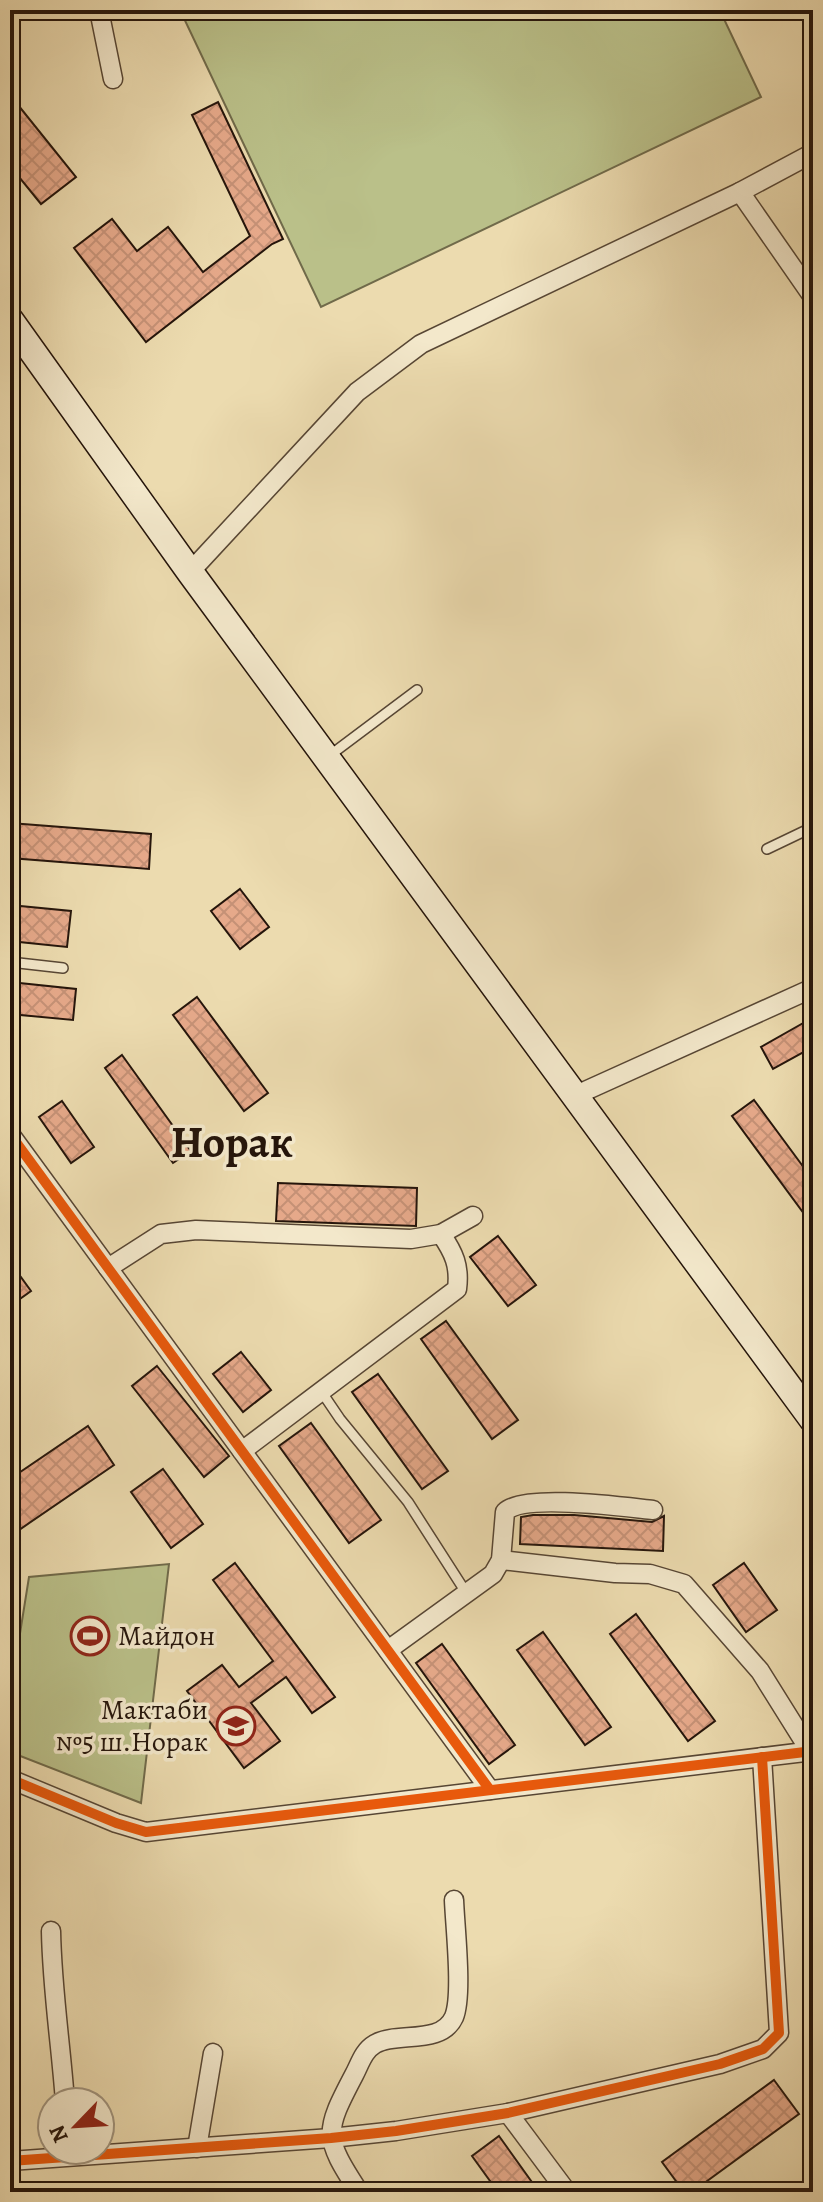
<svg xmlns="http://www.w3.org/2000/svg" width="823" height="2202" viewBox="0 0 823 2202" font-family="Alegreya,serif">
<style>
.green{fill:#bac089;stroke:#706a4a;stroke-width:2}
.building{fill:url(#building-cross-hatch);stroke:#25150b;stroke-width:2}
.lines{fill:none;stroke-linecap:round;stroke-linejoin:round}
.lane-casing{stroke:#574634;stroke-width:12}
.street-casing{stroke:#574634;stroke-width:21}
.secondary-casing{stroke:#25150b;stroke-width:29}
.lane{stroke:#f3e8cb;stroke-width:9}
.street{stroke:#f3e8cb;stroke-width:18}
.secondary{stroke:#f3e8cb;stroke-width:26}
.cycleway-casing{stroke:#f3e8cb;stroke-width:15}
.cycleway{stroke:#e8590c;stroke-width:10}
.labels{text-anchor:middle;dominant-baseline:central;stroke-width:7;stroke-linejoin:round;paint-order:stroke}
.poi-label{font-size:28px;fill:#25150b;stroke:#f3e8cb;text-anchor:start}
.town-label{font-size:44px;font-weight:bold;fill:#25150b;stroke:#f3e8cb}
</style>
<defs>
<pattern id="building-cross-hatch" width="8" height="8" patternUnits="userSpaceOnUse" patternTransform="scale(2)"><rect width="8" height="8" fill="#e6a98a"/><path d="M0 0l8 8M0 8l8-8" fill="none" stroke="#c59176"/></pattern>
</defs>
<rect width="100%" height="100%" fill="#ecdbaf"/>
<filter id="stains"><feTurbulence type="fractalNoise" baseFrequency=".0025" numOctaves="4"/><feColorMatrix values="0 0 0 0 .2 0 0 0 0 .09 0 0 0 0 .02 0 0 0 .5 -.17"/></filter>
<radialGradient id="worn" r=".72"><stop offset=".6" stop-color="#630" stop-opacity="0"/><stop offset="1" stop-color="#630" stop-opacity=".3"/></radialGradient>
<g class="green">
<path d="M 180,10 L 726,10 L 723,17 L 761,97 L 321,307 Z"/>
<path d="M 169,1564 L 141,1803 L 10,1752 L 10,1696 L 29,1577 Z"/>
</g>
<g class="building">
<path d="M 10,95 L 76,177 L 41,204 L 10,166 Z"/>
<path d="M 218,102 L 283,239 L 272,244 L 146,342 L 74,248 L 112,219 L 137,251 L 168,227 L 203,272 L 250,236 L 192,115 Z"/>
<path d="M 10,823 L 151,834 L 149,869 L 10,858 Z"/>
<path d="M 240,889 L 269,927 L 240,949 L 211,911 Z"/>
<path d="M 10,905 L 71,911 L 67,947 L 10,941 Z"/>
<path d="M 10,982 L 76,989 L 73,1020 L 10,1014 Z"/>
<path d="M 197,997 L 268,1093 L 244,1111 L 173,1015 Z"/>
<path d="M 805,1022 L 813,1035 L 813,1047 L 773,1069 L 761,1047 Z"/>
<path d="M 122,1055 L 191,1151 L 173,1163 L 105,1068 Z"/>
<path d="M 754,1100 L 813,1180 L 813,1226 L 732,1116 Z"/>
<path d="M 62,1101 L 94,1147 L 71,1163 L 39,1117 Z"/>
<path d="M 278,1183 L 417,1188 L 416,1226 L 276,1221 Z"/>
<path d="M 498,1236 L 536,1285 L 508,1306 L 470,1257 Z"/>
<path d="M 10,1262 L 31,1291 L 10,1306 Z"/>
<path d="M 446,1321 L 518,1420 L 492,1439 L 421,1339 Z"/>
<path d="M 241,1352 L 271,1390 L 243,1412 L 213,1374 Z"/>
<path d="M 157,1366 L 229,1456 L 204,1477 L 132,1386 Z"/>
<path d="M 378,1374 L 448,1471 L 422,1489 L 352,1392 Z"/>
<path d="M 311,1423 L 381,1520 L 349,1543 L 279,1446 Z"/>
<path d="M 88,1426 L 114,1465 L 19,1530 L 10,1517 L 10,1479 Z"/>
<path d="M 163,1469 L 203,1524 L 171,1548 L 131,1492 Z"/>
<path d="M 533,1515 L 574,1515 L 652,1522 L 664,1516 L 663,1551 L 520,1544 L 521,1517 Z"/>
<path d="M 235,1563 L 335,1697 L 312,1713 L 286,1677 L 251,1703 L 280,1741 L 244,1768 L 187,1691 L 222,1665 L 239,1687 L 273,1661 L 213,1580 Z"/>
<path d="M 744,1563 L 777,1610 L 746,1632 L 713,1585 Z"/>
<path d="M 636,1614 L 715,1721 L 688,1741 L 610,1634 Z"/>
<path d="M 543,1632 L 611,1727 L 585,1745 L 517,1650 Z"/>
<path d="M 442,1644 L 515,1745 L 489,1764 L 416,1663 Z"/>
<path d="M 774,2080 L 799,2114 L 692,2192 L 684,2192 L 662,2162 Z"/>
<path d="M 499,2136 L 539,2192 L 498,2192 L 472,2156 Z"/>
</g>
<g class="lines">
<defs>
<g id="lane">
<path d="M 329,756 L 417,690"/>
<path d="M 767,849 L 813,827"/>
<path d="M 10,962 L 63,968"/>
<path d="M 321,1391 L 340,1419 L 408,1502 L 467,1594"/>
</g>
<g id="street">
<path d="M 99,10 L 113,79"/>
<path d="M 740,192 L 813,297"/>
<path d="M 190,572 L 357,392 L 421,344 L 740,192 L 813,153"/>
<path d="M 574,1096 L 813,988"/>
<path d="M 10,1134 L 490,1790"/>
<path d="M 108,1268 L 161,1234 L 196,1230 L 411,1239 L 441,1234 L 473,1216"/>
<path d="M 242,1451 L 457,1289 C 460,1266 454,1253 441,1234"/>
<path d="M 501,1560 L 615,1573 L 650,1574 L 684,1584 L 760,1671 L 810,1751"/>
<path d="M 388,1650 L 493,1574 L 501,1560 L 505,1512 C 523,1493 624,1507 653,1510"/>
<path d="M 10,1779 L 116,1823 L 146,1832 L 813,1751"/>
<path d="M 51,1931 C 52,1989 61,2045 65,2102"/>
<path d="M 508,2113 L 567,2192"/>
<path d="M 197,2148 L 213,2053"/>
<path d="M 10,2161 L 331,2138 L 396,2131 L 508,2113 L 720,2064 L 763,2049 L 779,2033 L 762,1757"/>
<path d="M 359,2192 C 323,2137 324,2132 354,2075 C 360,2064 363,2051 375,2044 C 397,2031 441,2046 454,2017 C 463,1995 455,1927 454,1900"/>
</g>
<path id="secondary" d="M 10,320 L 190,572 L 813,1420"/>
</defs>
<use href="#lane" class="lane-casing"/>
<use href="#street" class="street-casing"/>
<use href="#secondary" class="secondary-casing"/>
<use href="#lane" class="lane"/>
<use href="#street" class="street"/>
<use href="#secondary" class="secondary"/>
<defs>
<g id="cycleway">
<path d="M 10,1134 L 490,1790"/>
<path d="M 10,1779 L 116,1823 L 146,1832 L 813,1751"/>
<path d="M 10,2161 L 331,2138 L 396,2131 L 508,2113 L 720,2064 L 763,2049 L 779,2033 L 762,1757"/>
</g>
</defs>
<use href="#cycleway" class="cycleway-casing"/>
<use href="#cycleway" class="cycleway"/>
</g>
<defs>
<symbol id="stadium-ring" viewBox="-11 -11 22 22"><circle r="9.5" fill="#f3e8cb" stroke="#8f2418" stroke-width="1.5"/><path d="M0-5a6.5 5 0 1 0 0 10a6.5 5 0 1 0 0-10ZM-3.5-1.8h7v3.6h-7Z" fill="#8f2418"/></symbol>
<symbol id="school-ring" viewBox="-11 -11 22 22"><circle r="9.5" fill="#f3e8cb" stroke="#8f2418" stroke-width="1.5"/><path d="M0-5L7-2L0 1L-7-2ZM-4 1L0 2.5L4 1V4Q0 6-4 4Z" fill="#8f2418"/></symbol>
</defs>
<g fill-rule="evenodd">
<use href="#stadium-ring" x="68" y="1614" width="44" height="44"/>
<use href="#school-ring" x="214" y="1704" width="44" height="44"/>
</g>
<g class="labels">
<g class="poi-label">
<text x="118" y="1636">Майдон</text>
<text x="208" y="1710" text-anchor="end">Мактаби<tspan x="208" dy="32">№5 ш.Норак</tspan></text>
</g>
<g class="town-label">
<text x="232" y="1142">Норак</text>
</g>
</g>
<rect width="823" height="2202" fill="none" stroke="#ecdbaf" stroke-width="40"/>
<rect x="12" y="12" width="799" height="2178" fill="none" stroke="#25150b" stroke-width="4"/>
<rect x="20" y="20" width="783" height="2162" fill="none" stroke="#25150b" stroke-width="2"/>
<g transform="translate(76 2126) rotate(245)"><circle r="38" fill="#f3e8cb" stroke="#a1947e" stroke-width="2"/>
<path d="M0-6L14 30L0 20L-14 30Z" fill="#8f2418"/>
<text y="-12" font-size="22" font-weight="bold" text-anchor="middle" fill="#25150b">N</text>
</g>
<rect width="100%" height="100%" filter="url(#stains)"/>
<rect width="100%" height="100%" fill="url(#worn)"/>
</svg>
